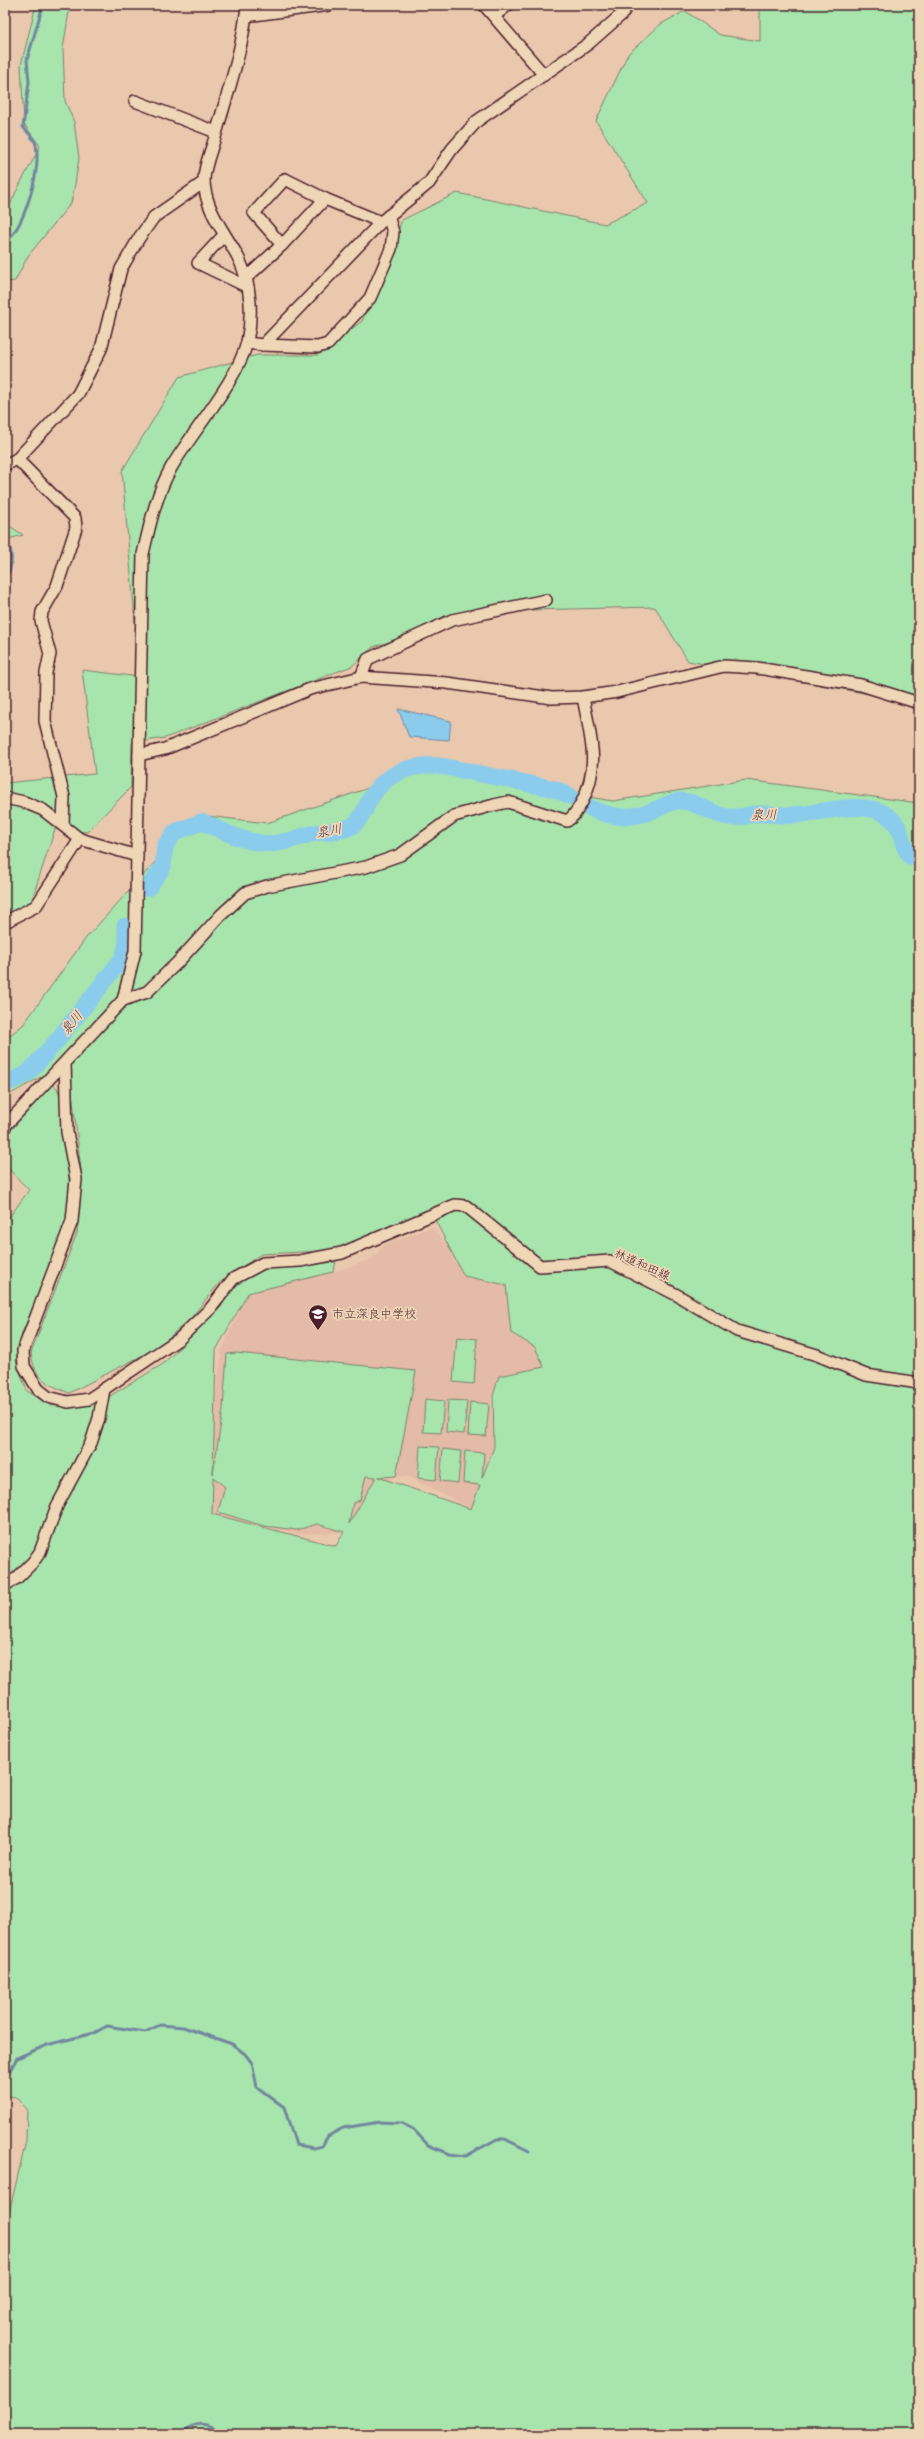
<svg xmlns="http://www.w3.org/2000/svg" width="924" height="2439" viewBox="0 0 924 2439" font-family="Pangolin,'Klee One',sans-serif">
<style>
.built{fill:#e4bba6}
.green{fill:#a8e5ac;stroke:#79826c;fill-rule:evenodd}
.water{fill:#8bccec;stroke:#71879f}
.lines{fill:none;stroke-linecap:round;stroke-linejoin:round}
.stream{stroke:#71879f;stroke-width:3}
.river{stroke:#8bccec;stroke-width:17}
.minor-casing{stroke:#4a1f2b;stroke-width:14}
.minor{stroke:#efd6b7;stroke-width:11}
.labels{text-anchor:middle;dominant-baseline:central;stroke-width:3.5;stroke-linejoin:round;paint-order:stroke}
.street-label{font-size:12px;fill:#4a1f2b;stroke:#efd6b7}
.poi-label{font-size:12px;fill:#4a1f2b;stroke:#efd6b7;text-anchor:start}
.water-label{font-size:13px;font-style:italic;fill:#543948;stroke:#efd6b7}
</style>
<rect width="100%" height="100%" fill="#eac8ae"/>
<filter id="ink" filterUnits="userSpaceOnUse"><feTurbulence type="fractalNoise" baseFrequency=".025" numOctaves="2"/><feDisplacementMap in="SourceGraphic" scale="8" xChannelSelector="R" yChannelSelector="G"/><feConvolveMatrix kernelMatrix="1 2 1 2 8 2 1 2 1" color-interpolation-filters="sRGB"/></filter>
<g filter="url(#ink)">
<path class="built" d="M 432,1227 L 445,1243 L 464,1276 L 506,1285 L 511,1333 L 535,1347 L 543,1367 L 499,1376 L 491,1399 L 494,1447 L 471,1508 L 409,1477 L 396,1476 L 374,1487 L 346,1532 L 299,1534 L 211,1514 L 208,1454 L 222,1350 L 246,1295 L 270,1285 L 320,1277 L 371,1259 L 385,1244 Z"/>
<g class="green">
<path d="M 36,5 L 70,5 L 63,49 L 65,101 L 74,122 L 79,158 L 75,184 L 71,203 L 28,256 L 15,281 L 5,282 C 5,264 1,237 5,220 C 12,194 29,170 40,146 L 24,124 L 21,65 Z"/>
<path d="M 760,5 L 919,5 L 919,703 L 688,661 L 655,607 L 486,611 L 373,647 L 352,666 L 165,738 L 132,743 L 131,787 L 87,832 L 55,829 L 30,905 L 5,915 L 5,783 L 95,774 L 82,670 L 140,677 L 122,471 L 179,377 L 257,355 L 318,355 L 362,321 L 402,220 L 457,193 L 605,224 L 648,203 L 596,121 L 628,54 L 661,24 L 685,11 L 720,35 L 760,41 Z"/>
<path d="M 5,523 L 23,535 L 5,540 Z"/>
<path d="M 421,770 L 613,801 L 746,780 L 919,803 L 919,2434 L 5,2434 L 5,2217 L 9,2213 L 26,2141 L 27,2109 L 16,2098 L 5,2094 L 5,1223 L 29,1190 L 5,1165 L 5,1137 L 52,1084 L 57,1088 L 61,1098 L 70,1189 L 67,1224 L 52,1265 L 22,1333 L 16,1361 L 27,1391 L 51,1406 L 105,1399 L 163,1364 L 221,1307 L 233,1287 L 261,1269 L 336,1262 L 333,1272 L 248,1293 L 216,1350 L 213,1474 L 223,1409 L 227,1354 L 236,1353 L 416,1371 L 396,1476 L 378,1477 L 471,1509 L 480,1485 L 463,1483 L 465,1451 L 484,1453 L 482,1478 L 494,1447 L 493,1396 L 499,1376 L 544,1367 L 535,1347 L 511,1333 L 506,1285 L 464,1276 L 432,1214 L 343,1250 L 261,1254 L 219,1283 L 191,1318 L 157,1348 L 69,1393 C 46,1383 35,1380 31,1353 L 77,1233 L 82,1179 L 70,1074 L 50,1072 L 5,1097 L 5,1039 L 23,1025 L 86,938 L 198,815 L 267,823 ZM 366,1476 L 376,1477 L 349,1524 L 353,1503 L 360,1500 ZM 213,1477 L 225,1487 L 218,1512 L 264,1526 L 297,1530 L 317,1524 L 344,1532 L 336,1546 L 212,1514 Z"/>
<path d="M 457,1337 L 477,1339 L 474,1384 L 453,1382 Z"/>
<path d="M 425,1399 L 444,1401 L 441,1433 L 423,1432 Z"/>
<path d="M 448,1400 L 467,1401 L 464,1434 L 446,1432 Z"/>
<path d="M 470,1402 L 489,1404 L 486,1436 L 468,1435 Z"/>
<path d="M 420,1446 L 439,1447 L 436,1480 L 418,1478 Z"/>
<path d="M 443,1449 L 461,1451 L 458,1483 L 440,1481 Z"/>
</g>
<path class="water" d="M 398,709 L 451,721 L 449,740 L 409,737 Z"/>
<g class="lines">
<g class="stream">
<path d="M 5,243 C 25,226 41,170 36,145 C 35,139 27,132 23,127 L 29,82 L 27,60 L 43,5"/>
<path d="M 5,539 C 13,547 14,569 5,577"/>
<path d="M 5,2079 L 17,2058 L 47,2045 L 94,2033 L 107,2026 L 145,2032 L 160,2025 L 183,2027 L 232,2044 L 245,2054 L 252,2063 L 257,2087 L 284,2107 L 296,2145 L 314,2148 L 322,2146 L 328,2136 L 343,2128 L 380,2122 L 401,2123 L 413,2129 L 428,2145 L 450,2154 L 466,2156 L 497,2139 L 505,2139 L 529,2151"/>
<path d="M 181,2434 C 197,2419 207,2423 224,2434"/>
</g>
<g class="river">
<path d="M 588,807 C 611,818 627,820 652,811 C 661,808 670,801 680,801 C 698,801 712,816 729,817 C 738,818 748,815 756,814 C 769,813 781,816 793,815 C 822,814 863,798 888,816 C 905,828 899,845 911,857 L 919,856"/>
<path d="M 148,888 L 163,867 L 165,846 L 175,832 L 202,822 C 225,831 251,847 277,843 C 290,842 303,835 316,833 C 328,831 343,832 354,825 C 361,820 366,807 370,799 C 386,771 416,762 446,767 L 555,789 L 570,796"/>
<path d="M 5,1084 L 27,1074 L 56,1042 L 123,958 L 127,942 L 125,926"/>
</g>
<defs>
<g id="minor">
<path d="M 484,5 L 544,75"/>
<path d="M 246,16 L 329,5"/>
<path d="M 494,16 L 508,5"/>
<path d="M 135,101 L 216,132"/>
<path d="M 224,235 L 198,263 L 248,287"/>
<path d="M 282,245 L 254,213 L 285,179 L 325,199 L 381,222"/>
<path d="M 246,278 L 282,245 L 325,199"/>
<path d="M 247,343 L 263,345 L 381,222 L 429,183 L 452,149 L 477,121 L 588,44 L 621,15 L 628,5"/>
<path d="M 263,345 L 318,347 L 328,344 L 370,298 L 391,249 L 393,232 L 388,216"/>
<path d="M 17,459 L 75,518 L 76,528 L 57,586 L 42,612 L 41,621 L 50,654 L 46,673 L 45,721 L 64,797 L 63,824"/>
<path d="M 5,465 L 17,459 L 78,394 L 101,349 L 121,269 L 139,238 L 154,217 L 204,182"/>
<path d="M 361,677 L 368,659 L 452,620 L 546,600"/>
<path d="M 139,755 L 165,749 L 310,689 L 361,677 L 447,683 L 552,698 L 583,697 L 617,692 L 724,666 L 757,668 L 861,685 L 919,703"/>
<path d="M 5,798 L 24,802 L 43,810 L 80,839 L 137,856"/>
<path d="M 5,922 L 36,906 L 80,839"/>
<path d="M 123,1000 L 147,992 L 177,963 L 221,915 L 245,893 L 267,886 L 366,867 L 400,855 L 454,816 L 494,805 L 508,802 L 567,821 C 575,816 577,810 582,802 C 601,765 590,736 583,697"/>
<path d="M 65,1063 L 67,1132 L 76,1179 L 72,1221 L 23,1351 L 24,1366 L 38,1389 L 48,1397 L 68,1402 L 89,1399 L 179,1339 L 211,1308 L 233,1279 L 263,1263 L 300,1261 L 342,1253 L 455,1205 L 466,1206 L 540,1266 L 610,1261 L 677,1295 L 737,1331 L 817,1355 L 866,1375 L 919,1383"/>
<path d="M 5,1126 L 123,1000 L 135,951 L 143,554 C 150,524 156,495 171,468 C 192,432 238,380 247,342 C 253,315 251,284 239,259 C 226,233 207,214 204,183 C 203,168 212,149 216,134 C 228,91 243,49 247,5"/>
<path d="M 5,1585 L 17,1578 L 33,1562 L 40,1552 L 57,1506 L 91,1443 L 99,1418 L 104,1389"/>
</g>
</defs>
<use href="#minor" class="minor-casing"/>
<use href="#minor" class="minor"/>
</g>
</g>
<defs>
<symbol id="school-pin" viewBox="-11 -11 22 30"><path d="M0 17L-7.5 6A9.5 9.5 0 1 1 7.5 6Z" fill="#4a1f2b" stroke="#efd6b7"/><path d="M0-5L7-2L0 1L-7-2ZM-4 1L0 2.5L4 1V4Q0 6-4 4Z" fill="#fff"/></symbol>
</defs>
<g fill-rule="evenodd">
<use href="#school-pin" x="307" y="1303" width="22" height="30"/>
</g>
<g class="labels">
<g class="street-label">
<text transform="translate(642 1265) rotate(24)">林道和田線</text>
</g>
<g class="poi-label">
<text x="332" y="1314">市立深良中学校</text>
</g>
<g class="water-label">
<text transform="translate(764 815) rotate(-1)">泉川</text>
<text transform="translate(329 831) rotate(-10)">泉川</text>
<text transform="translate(72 1023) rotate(-51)">泉川</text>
</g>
</g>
<rect width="924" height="2439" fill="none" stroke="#efd6b7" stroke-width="20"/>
<rect x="10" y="10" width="904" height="2419" fill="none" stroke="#4a1f2b" stroke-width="1.5" filter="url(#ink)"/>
</svg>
